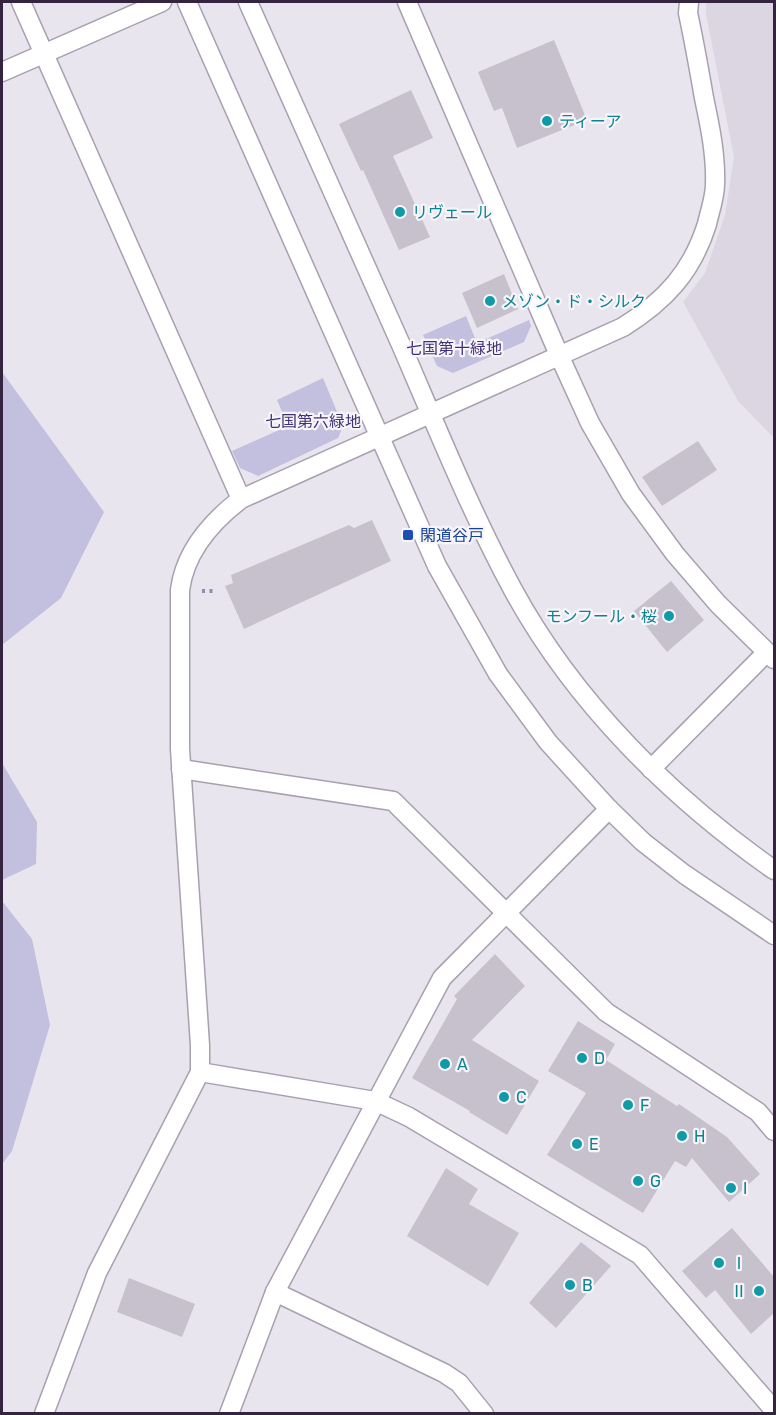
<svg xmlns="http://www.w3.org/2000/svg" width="776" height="1415" viewBox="0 0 776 1415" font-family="Rubik,'Noto Sans JP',sans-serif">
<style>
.built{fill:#dbd6e1}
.green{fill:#c3bfde}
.building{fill:#c7c1ce}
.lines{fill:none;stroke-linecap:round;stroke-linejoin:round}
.minor-casing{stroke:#a8a0af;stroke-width:21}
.path{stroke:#9d86b0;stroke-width:4;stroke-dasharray:3 4.5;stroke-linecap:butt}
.minor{stroke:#fff;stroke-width:18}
.culture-dot{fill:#0f9aa8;stroke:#f7f5fa;stroke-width:2}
.transit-dot{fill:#1a4fb4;stroke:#f7f5fa;stroke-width:2}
.labels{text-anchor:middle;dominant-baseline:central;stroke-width:4.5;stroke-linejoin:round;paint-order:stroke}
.culture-label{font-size:16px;fill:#0d838f;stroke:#f7f5fa;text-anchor:start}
.park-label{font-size:16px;fill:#413075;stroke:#f7f5fa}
.transit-label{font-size:16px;fill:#164399;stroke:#f7f5fa;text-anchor:start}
</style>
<rect width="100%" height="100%" fill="#e9e5ee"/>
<path class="built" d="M 706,2 L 774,2 L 774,438 L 738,401 L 683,302 L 705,273 L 725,215 L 734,157 L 706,14 Z"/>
<g class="green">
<path d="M 466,316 L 477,343 L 529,320 L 531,326 L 524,342 L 453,373 L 437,366 L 423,335 Z"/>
<path d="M 2,372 L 104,512 L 61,598 L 2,645 Z"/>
<path d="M 323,378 L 343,426 L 338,438 L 258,476 L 240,468 L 232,451 L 288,426 L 277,400 Z"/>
<path d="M 2,763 L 37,822 L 36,864 L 2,880 Z"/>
<path d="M 2,901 L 32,939 L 50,1025 L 12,1151 L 2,1164 Z"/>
</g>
<g class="building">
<path d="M 554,40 L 587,120 L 517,148 L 502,108 L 494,111 L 478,72 Z"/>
<path d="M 411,90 L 433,138 L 393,156 L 430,237 L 399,250 L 363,170 L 361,171 L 339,124 Z"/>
<path d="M 504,274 L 518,309 L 477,328 L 462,293 Z"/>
<path d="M 698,441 L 717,470 L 662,506 L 642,477 Z"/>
<path d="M 372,520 L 391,561 L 244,629 L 225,586 L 233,583 L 231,575 L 349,525 L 354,528 Z"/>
<path d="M 671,581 L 704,620 L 667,652 L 634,611 Z"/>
<path d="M 495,954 L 525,986 L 472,1040 L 539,1081 L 507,1135 L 469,1112 L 470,1111 L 412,1078 L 457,999 L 454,996 Z"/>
<path d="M 578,1021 L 615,1044 L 606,1060 L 677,1106 L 679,1104 L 727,1137 L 760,1174 L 729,1202 L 692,1158 L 686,1167 L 675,1161 L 643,1213 L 547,1155 L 586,1093 L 548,1071 Z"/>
<path d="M 446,1168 L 478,1189 L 469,1204 L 519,1233 L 488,1286 L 407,1236 Z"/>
<path d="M 732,1228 L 774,1277 L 774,1313 L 751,1334 L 715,1290 L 706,1298 L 682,1271 Z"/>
<path d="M 581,1242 L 611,1266 L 556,1328 L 529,1303 Z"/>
<path d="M 129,1278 L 195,1304 L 182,1337 L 117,1312 Z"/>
</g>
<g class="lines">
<defs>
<g id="minor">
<path d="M 21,2 L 241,499"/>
<path d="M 187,2 L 437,566 L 498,674 L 548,742 L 609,809 L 643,842 L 684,874 L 774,935"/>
<path d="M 248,2 C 299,117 351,232 402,347 C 437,428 470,510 512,588 C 573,701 670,797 774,870"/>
<path d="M 407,2 L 559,355 L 590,423 L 631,494 L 675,554 L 718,604 L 774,659"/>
<path d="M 2,72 L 162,2"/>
<path d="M 181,769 L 393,801 L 606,1012 L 758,1112 L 774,1131"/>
<path d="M 651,769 L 766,653"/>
<path d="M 200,1072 L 375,1101 L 409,1117 L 640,1255 L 774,1410"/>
<path d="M 275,1292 L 444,1373 L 459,1383 L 484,1414"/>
<path d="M 44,1414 L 97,1273 L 200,1072 L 200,1045 L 180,749 L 180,590 C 185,551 211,522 241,499 L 623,327 C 665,301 692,272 707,224 C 710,210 715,198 715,184 C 716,155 710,126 704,98 C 699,69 694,41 688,13 L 689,2"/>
<path d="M 229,1414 L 275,1292 L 442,978 L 609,809"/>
</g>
</defs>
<use href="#minor" class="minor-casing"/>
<path class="path" d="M 202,591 L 217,591"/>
<use href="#minor" class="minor"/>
</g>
<g class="culture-dot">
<circle cx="547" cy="121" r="6"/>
<circle cx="400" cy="212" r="6"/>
<circle cx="490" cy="301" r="6"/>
<circle cx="669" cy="616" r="6"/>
<circle cx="582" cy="1058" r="6"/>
<circle cx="445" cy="1064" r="6"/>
<circle cx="504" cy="1097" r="6"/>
<circle cx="628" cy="1105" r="6"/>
<circle cx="682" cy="1136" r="6"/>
<circle cx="577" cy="1144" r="6"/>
<circle cx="638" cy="1181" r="6"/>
<circle cx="731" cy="1188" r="6"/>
<circle cx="719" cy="1263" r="6"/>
<circle cx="570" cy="1285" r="6"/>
<circle cx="759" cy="1291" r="6"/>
</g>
<rect class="transit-dot" x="402" y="529" width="12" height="12" rx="3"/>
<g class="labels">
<g class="culture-label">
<text x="559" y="121">ティーア</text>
<text x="412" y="212">リヴェール</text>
<text x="502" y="301">メゾン・ド・シルク</text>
<text x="657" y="616" text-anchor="end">モンフール・桜</text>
<text x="594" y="1058">D</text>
<text x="457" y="1064">A</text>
<text x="516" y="1097">C</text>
<text x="640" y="1105">F</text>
<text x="694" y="1136">H</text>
<text x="589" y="1144">E</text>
<text x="650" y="1181">G</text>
<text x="743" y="1188">I</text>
<text x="731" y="1263">Ⅰ</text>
<text x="582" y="1285">B</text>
<text x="747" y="1291" text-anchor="end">Ⅱ</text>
</g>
<g class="park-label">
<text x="454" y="348">七国第十緑地</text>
<text x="313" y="421">七国第六緑地</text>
</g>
<g class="transit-label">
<text x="420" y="535">閑道谷戸</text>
</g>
</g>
<rect width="776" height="1415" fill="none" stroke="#34243f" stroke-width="6"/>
</svg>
